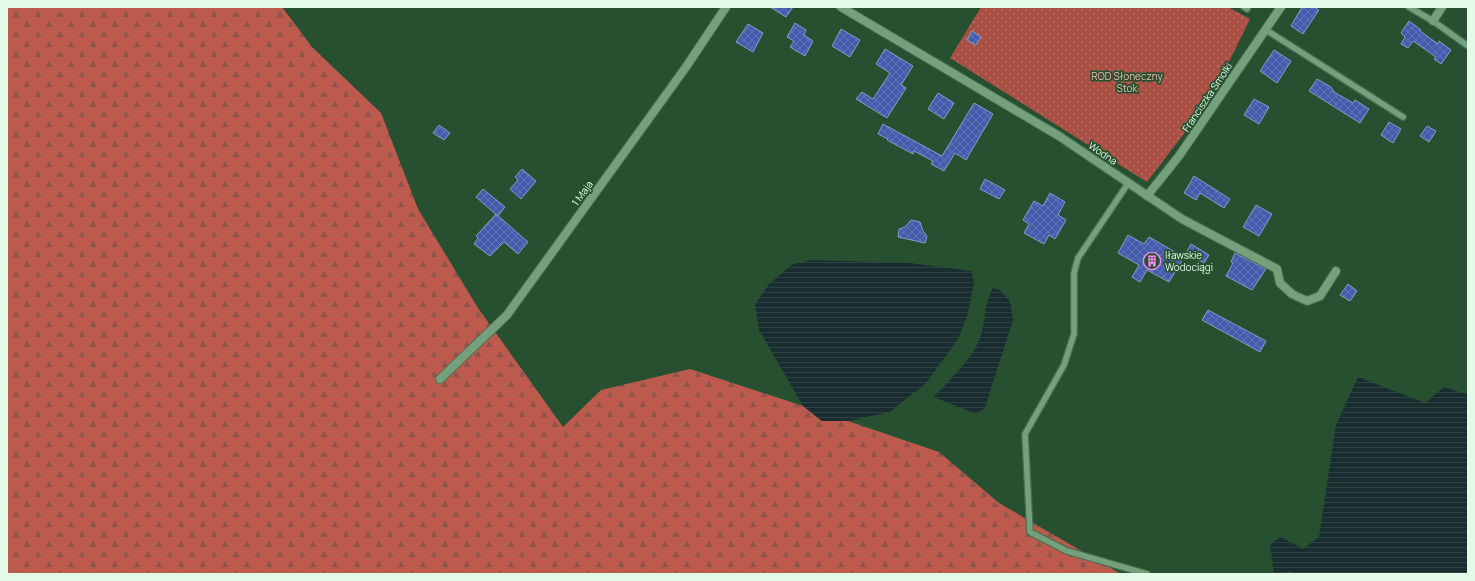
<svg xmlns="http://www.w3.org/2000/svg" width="1475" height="581" viewBox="0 0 1475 581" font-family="Manrope,sans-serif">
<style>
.forest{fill:url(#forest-firs)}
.garden{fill:url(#garden-dots)}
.water{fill:url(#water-rules)}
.building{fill:url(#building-cross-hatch);stroke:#899bcb}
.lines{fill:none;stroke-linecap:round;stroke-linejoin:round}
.lane-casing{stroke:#466c50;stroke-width:8}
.street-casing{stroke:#466c50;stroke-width:10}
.lane{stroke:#74a17b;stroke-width:5.5}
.street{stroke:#74a17b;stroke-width:8}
.labels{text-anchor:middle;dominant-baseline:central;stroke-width:3.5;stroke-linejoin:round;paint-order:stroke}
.park-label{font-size:10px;fill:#f1bbb2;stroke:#26502f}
.street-label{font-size:10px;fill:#e3fbe6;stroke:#26502f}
.poi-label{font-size:10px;fill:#e3fbe6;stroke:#26502f;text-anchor:start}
</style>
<defs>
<pattern id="forest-firs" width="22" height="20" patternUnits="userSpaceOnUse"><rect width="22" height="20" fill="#bc5a4e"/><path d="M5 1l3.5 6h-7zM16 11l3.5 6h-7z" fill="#8c544a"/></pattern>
<pattern id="garden-dots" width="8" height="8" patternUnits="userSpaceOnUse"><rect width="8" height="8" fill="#aa4f44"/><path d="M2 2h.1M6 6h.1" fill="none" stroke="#b97268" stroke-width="1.8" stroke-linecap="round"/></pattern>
<pattern id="water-rules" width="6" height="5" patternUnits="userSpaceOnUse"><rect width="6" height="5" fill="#192d30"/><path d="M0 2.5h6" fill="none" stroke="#2f4244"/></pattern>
<pattern id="building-cross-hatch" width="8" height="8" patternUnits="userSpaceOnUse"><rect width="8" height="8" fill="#445cac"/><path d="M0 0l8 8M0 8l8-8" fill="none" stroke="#5f74b7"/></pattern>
</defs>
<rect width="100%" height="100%" fill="#26502f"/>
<path class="forest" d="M 7,7 L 282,7 L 312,47 L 381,113 L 418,209 L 478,308 L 563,427 L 601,390 L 690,369 L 803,406 L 822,421 L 848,421 L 939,452 L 999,503 L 1121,574 L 7,574 Z"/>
<path class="garden" d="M 981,7 L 1228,7 L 1250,19 L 1228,64 L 1186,131 L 1147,182 L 950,58 Z"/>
<g class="water">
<path d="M 812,260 L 910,263 L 971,271 L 974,282 L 968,313 L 958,339 L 926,383 L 890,412 L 848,421 L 822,421 L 803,406 L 759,330 L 755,305 L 768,285 L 793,264 Z"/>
<path d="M 993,288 L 1000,290 L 1010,301 L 1013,320 L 985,408 L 976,414 L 934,397 C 950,379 974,358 981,335 C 986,320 984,302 993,288 Z"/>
<path d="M 1358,377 L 1425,403 L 1444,387 L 1468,395 L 1468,574 L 1293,574 L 1289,571 L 1281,574 L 1274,574 L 1270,544 L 1281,537 L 1303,549 L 1319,537 L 1336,425 Z"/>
</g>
<g class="building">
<path d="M 770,7 L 793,7 L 786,17 Z"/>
<path d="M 1302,7 L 1314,7 L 1319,10 L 1303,34 L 1291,26 Z"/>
<path d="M 1409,21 L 1421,30 L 1420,31 L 1438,44 L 1439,41 L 1451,50 L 1441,64 L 1434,59 L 1436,57 L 1413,41 L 1408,48 L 1401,44 L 1405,37 L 1401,33 Z"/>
<path d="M 795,23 L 806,30 L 804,35 L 813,41 L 805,56 L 790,47 L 794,41 L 787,37 Z"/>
<path d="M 748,24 L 763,33 L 753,52 L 736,42 Z"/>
<path d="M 841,29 L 860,40 L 850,57 L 832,46 Z"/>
<path d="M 972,31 L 981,37 L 976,45 L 967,40 Z"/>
<path d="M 885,49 L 913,66 L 901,85 L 906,88 L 887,118 L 856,99 L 862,92 L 873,99 L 890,73 L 876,64 Z"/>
<path d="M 1274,50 L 1291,61 L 1277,83 L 1260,71 Z"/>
<path d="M 1317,79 L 1331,87 L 1334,92 L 1353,103 L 1355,100 L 1369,109 L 1360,123 L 1309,91 Z"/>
<path d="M 938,93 L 954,103 L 944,119 L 928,109 Z"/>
<path d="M 1254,99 L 1269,107 L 1259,124 L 1244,115 Z"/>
<path d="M 974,103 L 993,114 L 966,160 L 955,153 L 944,171 L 931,164 L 933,161 L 914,151 L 913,154 L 887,140 L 888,139 L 878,134 L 883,124 L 942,156 Z"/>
<path d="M 1389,122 L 1401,129 L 1393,143 L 1381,135 Z"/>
<path d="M 439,125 L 450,133 L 444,140 L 433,133 Z"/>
<path d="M 1427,126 L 1436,131 L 1429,142 L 1420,136 Z"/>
<path d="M 522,169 L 536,181 L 521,199 L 510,189 L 518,180 L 515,177 Z"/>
<path d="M 1194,176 L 1230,199 L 1224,208 L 1200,193 L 1196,200 L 1184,193 Z"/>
<path d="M 985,179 L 1005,190 L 999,199 L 980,189 Z"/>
<path d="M 483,189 L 505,207 L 498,216 L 476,197 Z"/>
<path d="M 1050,193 L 1065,202 L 1058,215 L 1066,220 L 1055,239 L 1049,235 L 1044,244 L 1024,233 L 1029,224 L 1023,220 L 1034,201 L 1043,206 Z"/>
<path d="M 1256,205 L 1272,214 L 1259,236 L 1243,227 Z"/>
<path d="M 496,214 L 528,242 L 518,254 L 504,242 L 490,256 L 474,244 L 478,238 L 476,236 Z"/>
<path d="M 911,220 L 920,222 L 923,231 L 927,236 L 925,243 L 898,237 L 899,229 L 905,227 Z"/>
<path d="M 1128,235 L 1144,244 L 1149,237 L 1184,257 L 1169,282 L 1147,270 L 1140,282 L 1132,277 L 1139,265 L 1118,253 Z"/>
<path d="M 1191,244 L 1209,255 L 1204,263 L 1186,253 Z"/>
<path d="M 1235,253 L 1266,269 L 1252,290 L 1226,276 L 1233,263 L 1231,262 Z"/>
<path d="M 1348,284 L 1357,291 L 1350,301 L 1340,295 Z"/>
<path d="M 1208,310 L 1266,341 L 1260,352 L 1202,320 Z"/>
</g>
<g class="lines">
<defs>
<g id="lane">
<path d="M 1244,7 L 1247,9 L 1248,7"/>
<path d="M 1409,7 L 1433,21 L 1468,46"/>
<path d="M 1266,30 L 1403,117"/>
<path d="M 1129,182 L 1078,258 L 1074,273 L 1074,334 L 1064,365 L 1025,434 L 1030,532 L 1067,551 L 1147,574"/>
</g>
<g id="street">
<path d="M 841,7 L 1059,136 L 1182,219 L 1277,269 L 1280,283 L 1292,294 L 1307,301 L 1320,296 L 1336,271"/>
<path d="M 1433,21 L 1442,7"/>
<path d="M 1147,196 L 1179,156 L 1281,7"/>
<path d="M 440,379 L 507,315 L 686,67 L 726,7"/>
</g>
</defs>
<use href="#lane" class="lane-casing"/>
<use href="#street" class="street-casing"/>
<use href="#lane" class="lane"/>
<use href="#street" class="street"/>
</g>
<defs>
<symbol id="building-ring" viewBox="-11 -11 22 22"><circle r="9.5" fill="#26502f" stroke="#f489f0" stroke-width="1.5"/><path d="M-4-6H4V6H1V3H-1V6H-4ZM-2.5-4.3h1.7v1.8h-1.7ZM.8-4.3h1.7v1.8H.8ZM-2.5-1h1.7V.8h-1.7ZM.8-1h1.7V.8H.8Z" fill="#f489f0"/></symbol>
</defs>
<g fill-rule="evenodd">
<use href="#building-ring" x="1142" y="251" width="20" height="20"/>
</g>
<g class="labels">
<g class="park-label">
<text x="1127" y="76">ROD Słoneczny<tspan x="1127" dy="12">Stok</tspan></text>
</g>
<g class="street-label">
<text transform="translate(1207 97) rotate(-56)">Franciszka Smolki</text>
<text transform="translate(1103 153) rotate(34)">Wodna</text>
<text transform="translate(582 193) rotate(-54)">1 Maja</text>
</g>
<g class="poi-label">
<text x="1165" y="255">Iławskie<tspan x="1165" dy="12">Wodociągi</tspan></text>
</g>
</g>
<rect width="1475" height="581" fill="none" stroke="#e3fbe6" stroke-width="16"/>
</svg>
